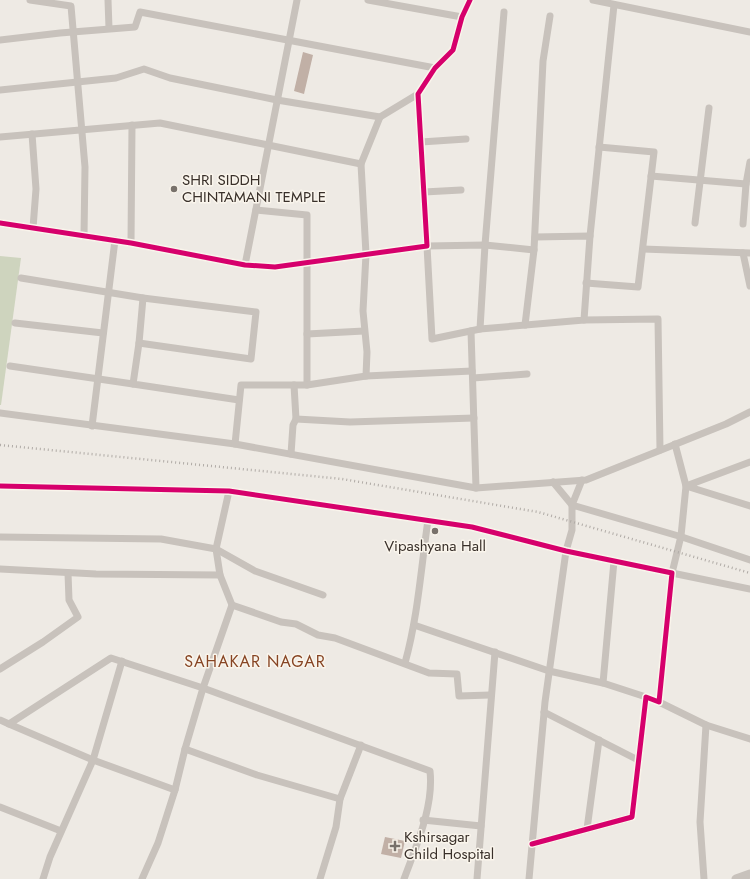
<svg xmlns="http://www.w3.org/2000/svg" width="750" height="879" viewBox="0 0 750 879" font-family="Jost,sans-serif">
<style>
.green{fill:#ced4be}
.building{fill:#c1b0a6}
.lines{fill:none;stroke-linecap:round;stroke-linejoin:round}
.minor{stroke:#c8c2bc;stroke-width:7}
.tertiary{stroke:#c8c2bc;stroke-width:9}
.rail{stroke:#b0aba6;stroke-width:2.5;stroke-dasharray:1 3;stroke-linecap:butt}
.cycleway-casing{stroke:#faf5ec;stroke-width:8}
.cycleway{stroke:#d6006c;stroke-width:5}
.poi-dot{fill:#78716b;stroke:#faf5ec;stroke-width:1.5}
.labels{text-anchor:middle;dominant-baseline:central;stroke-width:3;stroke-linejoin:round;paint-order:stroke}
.poi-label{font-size:15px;fill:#39302a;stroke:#faf5ec;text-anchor:start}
.neighbourhood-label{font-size:16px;letter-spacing:1px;fill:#874524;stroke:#faf5ec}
</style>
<rect width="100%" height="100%" fill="#eeeae4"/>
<path class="green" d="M 0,256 L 21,258 L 1,405 L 0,405 Z"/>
<g class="building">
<path d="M 303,52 L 313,55 L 304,94 L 294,91 Z"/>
<path d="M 385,837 L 405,841 L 401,858 L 381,854 Z"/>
</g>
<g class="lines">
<g class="minor">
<path d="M 30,0 L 71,6 L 85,167 L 84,236"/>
<path d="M 108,0 L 109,28"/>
<path d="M 368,0 L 462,17"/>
<path d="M 593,0 L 750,32"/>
<path d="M 0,40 L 60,33 L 135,27 L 140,12 L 435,68"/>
<path d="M 0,90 L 116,78 L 144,69 L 170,78 L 277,100 L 380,117"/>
<path d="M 32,134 L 36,189 L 33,228"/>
<path d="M 0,137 L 160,123 L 361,164 L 380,117 L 418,94"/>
<path d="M 421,142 L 466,139"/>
<path d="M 651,176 L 746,184 L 750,162"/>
<path d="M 424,192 L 461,190"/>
<path d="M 256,210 L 307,215 L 307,385"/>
<path d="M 0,223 L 131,243 L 245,265 L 275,267 L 427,246 L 418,94 L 435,68 L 453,50 L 462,17 L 470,0"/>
<path d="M 695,223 L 709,108"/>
<path d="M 743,224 L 746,184"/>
<path d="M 590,236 L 614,5"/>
<path d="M 131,243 L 132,125"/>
<path d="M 643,249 L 750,253"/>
<path d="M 534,250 L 485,245 L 427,246 L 432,339 L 480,329 L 584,320 L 590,236 L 535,237"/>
<path d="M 743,253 L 750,286"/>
<path d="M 245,265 L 297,0"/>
<path d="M 21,278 L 143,298 L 256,312 L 251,359 L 139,343 L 133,384 L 239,400"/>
<path d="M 586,283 L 638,287 L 654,152 L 599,147"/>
<path d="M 584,320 L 658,319 L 660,450"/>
<path d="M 15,323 L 103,333"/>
<path d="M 525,325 L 534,250 L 543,61 L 550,16"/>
<path d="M 480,329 L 485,245 L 504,12"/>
<path d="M 471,331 L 476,488"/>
<path d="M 307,334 L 364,331"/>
<path d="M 139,343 L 143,298"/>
<path d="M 10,366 L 133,384"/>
<path d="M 366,376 L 472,371"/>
<path d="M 473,378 L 527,374"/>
<path d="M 0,413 L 235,444 L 476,488 L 586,480 L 726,424 L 750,412"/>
<path d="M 296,419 L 350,422 L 474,418"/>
<path d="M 92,426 L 115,240"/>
<path d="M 235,444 L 241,385 L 307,385 L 366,376 L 367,352 L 363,311 L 366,254 L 361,164"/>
<path d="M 675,444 L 686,486 L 681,536 L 672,573 L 750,589"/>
<path d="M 291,454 L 293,425 L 296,419 L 294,385"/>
<path d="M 750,462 L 686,486 L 750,506"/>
<path d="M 553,482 L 572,505 L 582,480"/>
<path d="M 0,486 L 229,491 L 472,527 L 566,551 L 672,573 L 659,702 L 646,697 L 632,817 L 532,844"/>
<path d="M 229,491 L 216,549 L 220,575 L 232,605 L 203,688 L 430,771 C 434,807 416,846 404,879"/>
<path d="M 0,537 L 161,539 L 216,549 L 255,571 L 323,595"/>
<path d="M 614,561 L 603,683 L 646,697"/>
<path d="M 0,569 L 96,574 L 220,575"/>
<path d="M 232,605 L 281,622 L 296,624 L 318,635 L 335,638 L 429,673 L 457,674 L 459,696 L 490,695"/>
<path d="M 414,625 L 549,671 L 603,683"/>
<path d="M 111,658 L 203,688 L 185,749 L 175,790 L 93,760 L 9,724 Z"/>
<path d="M 405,663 C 418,616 421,568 428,520"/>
<path d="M 0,669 L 43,642 L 78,617 L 69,600 L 68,573"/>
<path d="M 659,702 L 706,725 L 750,739"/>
<path d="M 544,712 L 638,760"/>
<path d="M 0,720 L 9,724"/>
<path d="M 185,749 L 257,775 L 340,799"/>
<path d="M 0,807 L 61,831"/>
<path d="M 423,820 L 481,826"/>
<path d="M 587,829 L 599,740"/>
<path d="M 43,879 L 50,857 L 93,760 L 122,661"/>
<path d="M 142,879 L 158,843 L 175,790"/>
<path d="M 320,879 L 336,827 L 340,799 L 361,745"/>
<path d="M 477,879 L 495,652"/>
<path d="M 529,879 L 545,702 L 566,551 L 572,530 L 572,505 L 682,537 L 750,560"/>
<path d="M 704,879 L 700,822 L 706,725"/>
</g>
<path class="tertiary" d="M 736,879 L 750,874"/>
<path class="rail" d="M 0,445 L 342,479 L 538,512 L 750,573"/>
<defs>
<g id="cycleway">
<path d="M 0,223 L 131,243 L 245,265 L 275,267 L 427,246 L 418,94 L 435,68 L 453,50 L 462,17 L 470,0"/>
<path d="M 0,486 L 229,491 L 472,527 L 566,551 L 672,573 L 659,702 L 646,697 L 632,817 L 532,844"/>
</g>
</defs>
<use href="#cycleway" class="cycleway-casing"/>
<use href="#cycleway" class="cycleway"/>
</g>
<g class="poi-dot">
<circle cx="174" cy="189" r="4"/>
<circle cx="435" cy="531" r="4"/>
<path d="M393 840h4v4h4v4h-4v4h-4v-4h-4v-4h4z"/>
</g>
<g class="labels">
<g class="poi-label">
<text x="182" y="180">SHRI SIDDH<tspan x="182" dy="17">CHINTAMANI TEMPLE</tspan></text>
<text x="435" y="546" text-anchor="middle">Vipashyana Hall</text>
<text x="404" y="837">Kshirsagar<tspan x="404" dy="17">Child Hospital</tspan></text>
</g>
<g class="neighbourhood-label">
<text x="255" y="661">SAHAKAR NAGAR</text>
</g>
</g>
</svg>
